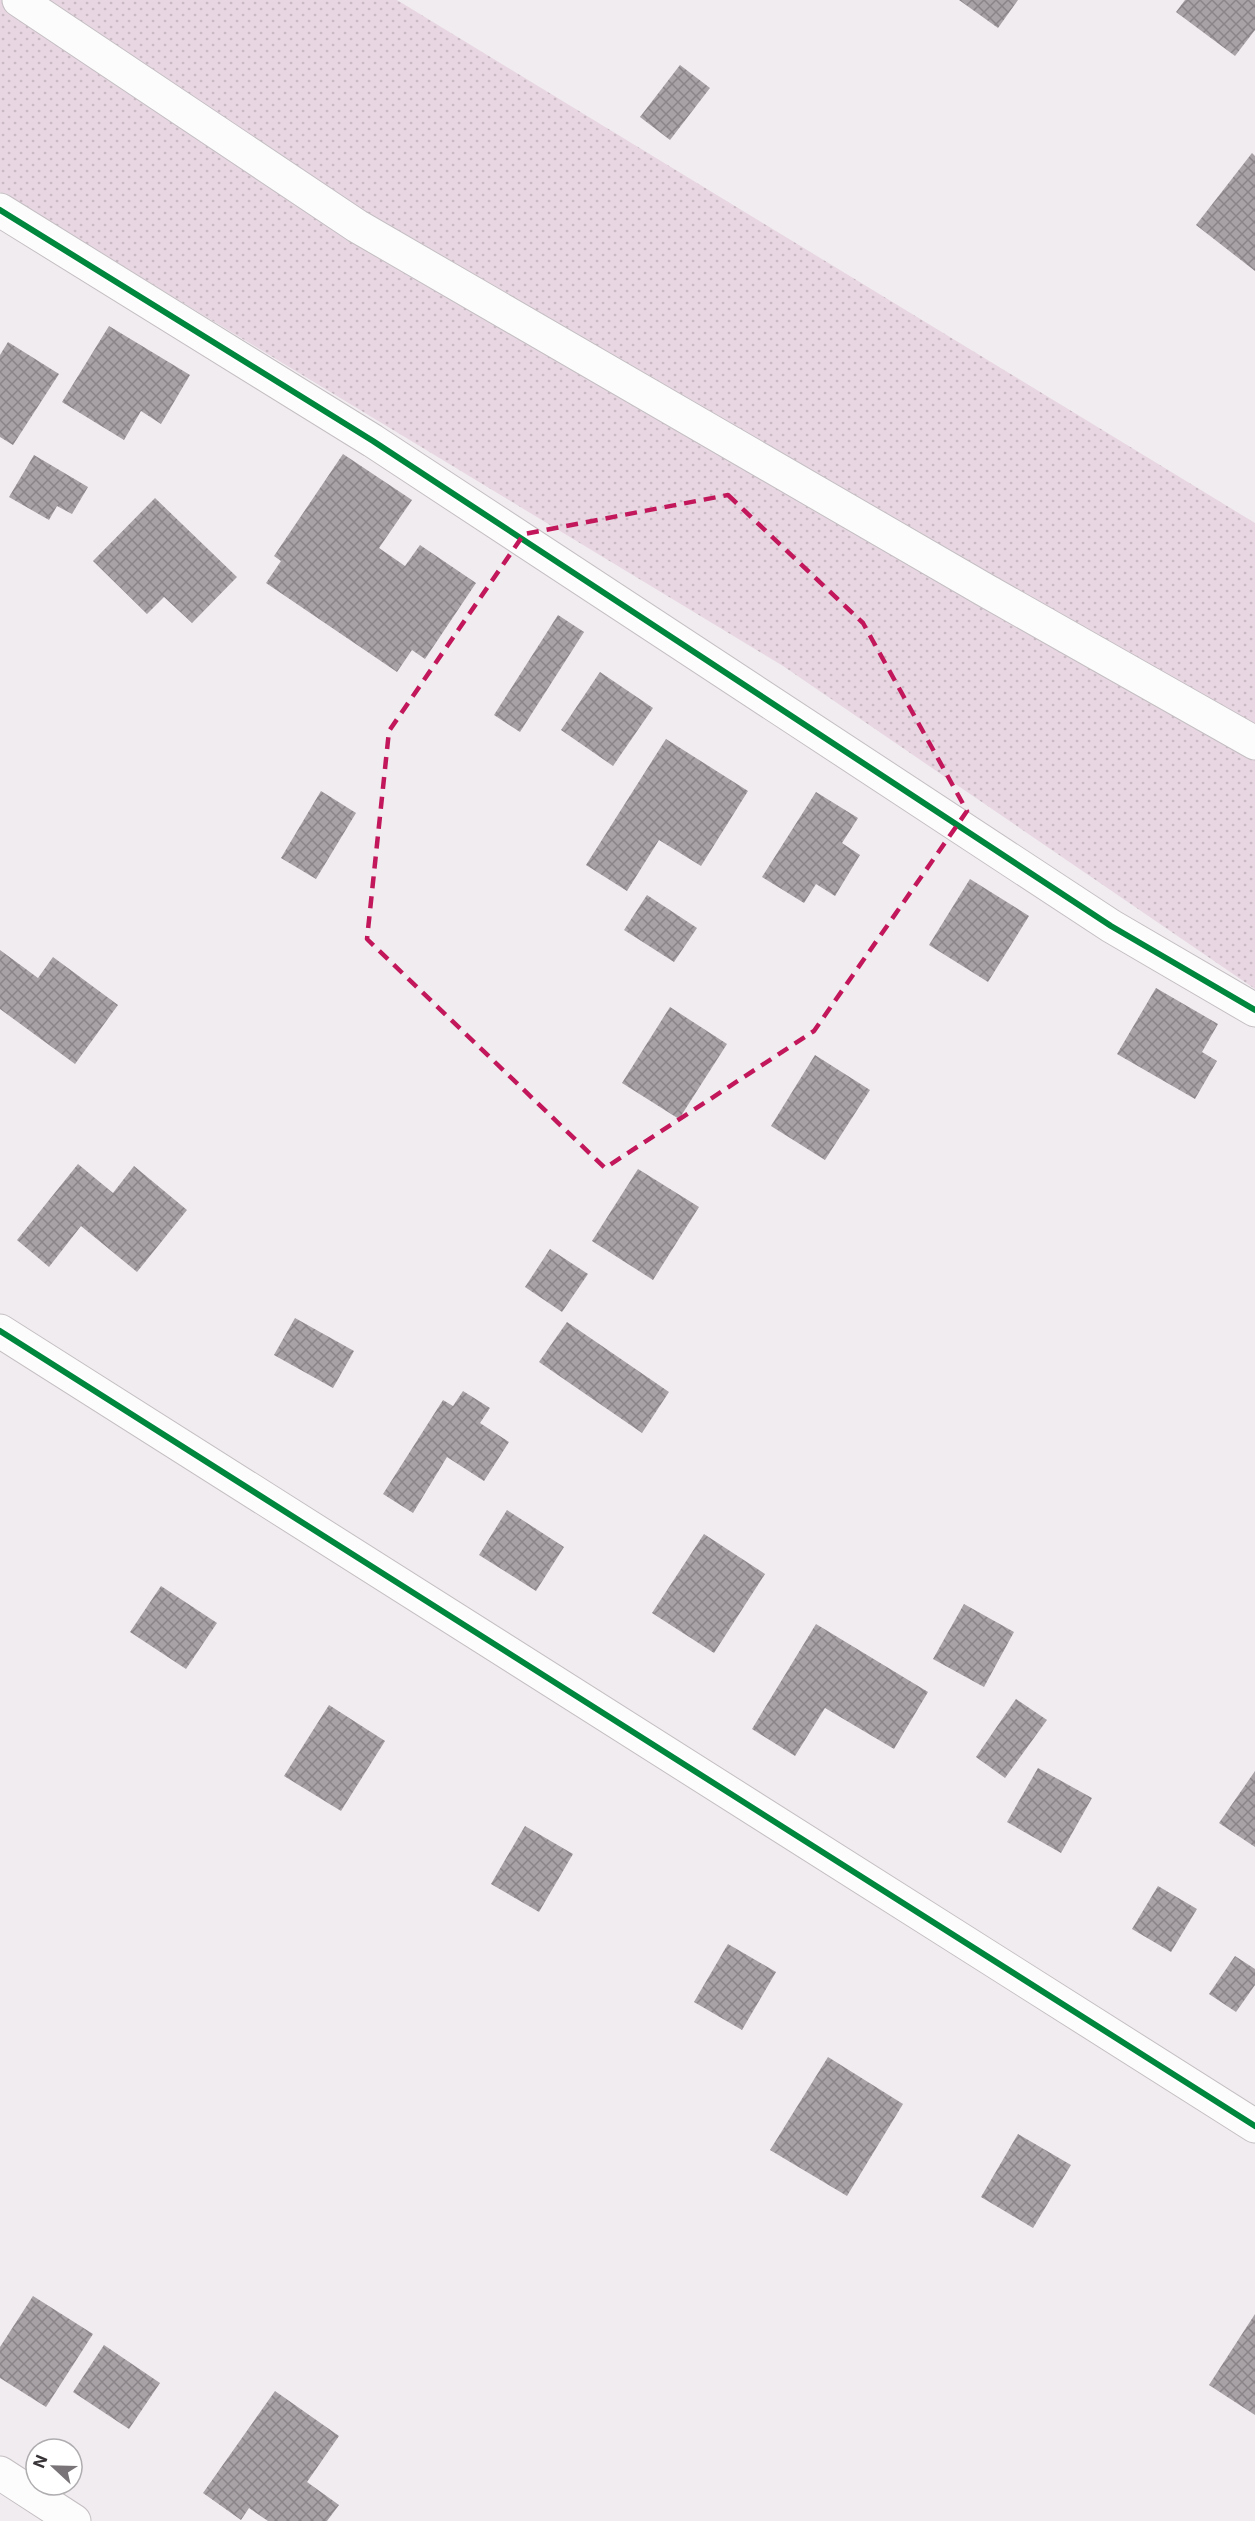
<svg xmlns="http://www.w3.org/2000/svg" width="1255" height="2521" viewBox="0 0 1255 2521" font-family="Inter,sans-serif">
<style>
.garden{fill:url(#garden-dots)}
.building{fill:url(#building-cross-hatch)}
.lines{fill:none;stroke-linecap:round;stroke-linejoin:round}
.street-casing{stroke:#c4bfc2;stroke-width:35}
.street{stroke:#fdfcfd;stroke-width:33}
.cycleway-casing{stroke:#fff;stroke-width:10}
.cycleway{stroke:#00873e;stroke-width:6}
.marked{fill:none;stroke:#c2185b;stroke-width:4.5;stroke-dasharray:12 8;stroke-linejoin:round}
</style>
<defs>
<pattern id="garden-dots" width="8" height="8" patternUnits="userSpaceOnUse" patternTransform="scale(1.5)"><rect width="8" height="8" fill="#e8d7e2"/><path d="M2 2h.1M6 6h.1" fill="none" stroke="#c8b9c2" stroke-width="1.8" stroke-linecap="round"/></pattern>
<pattern id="building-cross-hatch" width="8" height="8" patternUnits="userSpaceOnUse" patternTransform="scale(1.5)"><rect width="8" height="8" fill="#a8a1a6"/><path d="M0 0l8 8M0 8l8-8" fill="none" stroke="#8a8488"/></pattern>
</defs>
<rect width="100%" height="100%" fill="#f1ecef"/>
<path class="garden" d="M 0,0 L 397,0 L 1255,523 L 1255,989 L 783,666 L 0,192 Z"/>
<g class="building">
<path d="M 959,0 L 1018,0 L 998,28 Z"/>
<path d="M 1185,0 L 1255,0 L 1255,30 L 1235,56 L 1176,12 Z"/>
<path d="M 680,65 L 710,88 L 670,140 L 640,117 Z"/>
<path d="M 1252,153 L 1255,156 L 1255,271 L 1196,225 Z"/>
<path d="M 109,326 L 190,375 L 161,424 L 141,411 L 124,440 L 62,402 Z"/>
<path d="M 8,342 L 59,374 L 13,445 L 0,437 L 0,355 Z"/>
<path d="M 343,454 L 412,500 L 379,548 L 405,566 L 420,545 L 476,583 L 425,659 L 412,650 L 397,672 L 266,583 L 281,561 L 274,556 Z"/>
<path d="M 34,455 L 88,487 L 72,514 L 57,506 L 49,520 L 9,497 Z"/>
<path d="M 155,498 L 237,577 L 192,623 L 164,597 L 147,614 L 93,561 Z"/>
<path d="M 558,615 L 584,632 L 520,732 L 494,715 Z"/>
<path d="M 600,672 L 653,708 L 613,766 L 561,730 Z"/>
<path d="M 666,739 L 748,791 L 701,866 L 659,840 L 627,891 L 586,865 Z"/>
<path d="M 321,791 L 356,813 L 316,879 L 281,858 Z"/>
<path d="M 816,792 L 858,818 L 842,843 L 860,855 L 835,896 L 816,884 L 804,903 L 762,877 Z"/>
<path d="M 970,879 L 1029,916 L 988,982 L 929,945 Z"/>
<path d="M 647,895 L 697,928 L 674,962 L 624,930 Z"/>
<path d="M 0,950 L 38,978 L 53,957 L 118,1005 L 75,1064 L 0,1009 Z"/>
<path d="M 1156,988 L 1218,1024 L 1202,1052 L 1217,1061 L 1195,1099 L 1117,1054 Z"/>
<path d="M 670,1007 L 727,1044 L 679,1119 L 622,1083 Z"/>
<path d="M 815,1055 L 870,1090 L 825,1160 L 771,1126 Z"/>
<path d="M 78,1164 L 113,1193 L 134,1166 L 187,1210 L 137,1272 L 81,1226 L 49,1267 L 17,1240 Z"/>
<path d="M 638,1169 L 699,1207 L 653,1280 L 592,1241 Z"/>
<path d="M 550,1249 L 588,1274 L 562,1312 L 525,1287 Z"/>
<path d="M 295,1318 L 354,1351 L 333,1388 L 274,1355 Z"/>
<path d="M 567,1322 L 669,1392 L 642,1433 L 539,1362 Z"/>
<path d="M 463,1391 L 490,1408 L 480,1423 L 509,1442 L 484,1481 L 447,1457 L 413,1513 L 383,1494 L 443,1400 L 453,1406 Z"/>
<path d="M 507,1510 L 564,1547 L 536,1591 L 479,1555 Z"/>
<path d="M 704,1534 L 765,1574 L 714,1653 L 652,1613 Z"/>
<path d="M 161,1586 L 217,1623 L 186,1669 L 130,1632 Z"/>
<path d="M 964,1604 L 1014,1632 L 984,1687 L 933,1659 Z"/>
<path d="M 816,1624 L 928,1692 L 894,1749 L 825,1708 L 795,1756 L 752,1729 Z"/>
<path d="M 1016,1699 L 1047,1720 L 1005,1778 L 976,1757 Z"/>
<path d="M 329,1705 L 385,1741 L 341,1811 L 284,1776 Z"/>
<path d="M 1038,1768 L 1092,1798 L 1061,1853 L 1007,1822 Z"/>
<path d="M 1255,1771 L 1255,1847 L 1219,1823 Z"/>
<path d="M 525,1826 L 573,1854 L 539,1912 L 491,1884 Z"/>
<path d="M 1158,1886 L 1197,1909 L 1171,1952 L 1132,1929 Z"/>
<path d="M 728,1944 L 776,1972 L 742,2030 L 694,2002 Z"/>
<path d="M 1235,1956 L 1255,1969 L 1255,1985 L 1236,2012 L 1209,1994 Z"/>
<path d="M 828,2057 L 903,2104 L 847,2196 L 770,2150 Z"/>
<path d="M 1018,2134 L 1071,2165 L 1033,2228 L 981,2197 Z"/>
<path d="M 33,2296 L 93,2334 L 46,2407 L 0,2378 L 0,2347 Z"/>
<path d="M 1255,2314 L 1255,2415 L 1209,2385 Z"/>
<path d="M 104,2345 L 160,2383 L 129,2429 L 73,2392 Z"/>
<path d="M 275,2391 L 339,2436 L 307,2482 L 339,2505 L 327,2521 L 268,2521 L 249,2508 L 241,2520 L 203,2493 Z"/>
</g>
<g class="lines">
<defs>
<g id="street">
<path d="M 19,0 L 357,226 L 985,590 L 1255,743"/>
<path d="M 0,210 L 373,441 L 1111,926 L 1255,1010"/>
<path d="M 0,1331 L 1255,2126"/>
<path d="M 0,2473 L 74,2521"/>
</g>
</defs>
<use href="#street" class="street-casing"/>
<use href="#street" class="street"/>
<defs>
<g id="cycleway">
<path d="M 0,210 L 373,441 L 1111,926 L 1255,1010"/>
<path d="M 0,1331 L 1255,2126"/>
</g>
</defs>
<use href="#cycleway" class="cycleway-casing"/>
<use href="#cycleway" class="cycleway"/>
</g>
<path class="marked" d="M 728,495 L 863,623 L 967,811 L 814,1031 L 605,1168 L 367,939 L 389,731 L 524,534 Z"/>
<g transform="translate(54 2467) rotate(292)"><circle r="28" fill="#ffffff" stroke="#afadaf" stroke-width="1.5"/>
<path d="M0-4.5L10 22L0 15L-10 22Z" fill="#787477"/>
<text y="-9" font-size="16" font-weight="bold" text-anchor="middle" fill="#373336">N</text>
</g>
</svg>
